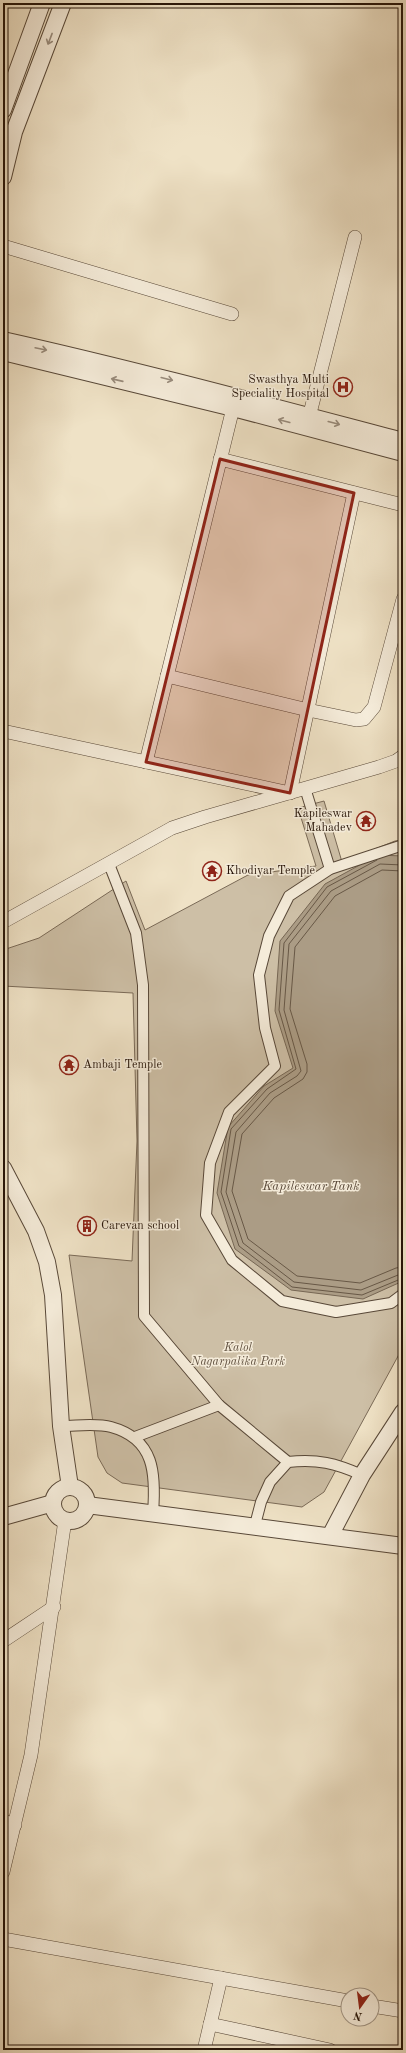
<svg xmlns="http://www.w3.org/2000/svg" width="406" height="2053" viewBox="0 0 406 2053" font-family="'Old Standard TT',serif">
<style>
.green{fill:#cdbfa6;stroke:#7a6a57}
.water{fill:#ab9c85;stroke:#766653}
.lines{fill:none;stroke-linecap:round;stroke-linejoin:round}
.shore{stroke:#685846;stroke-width:1}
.pedestrian-casing{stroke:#584838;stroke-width:12}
.minor-casing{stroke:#584838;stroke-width:14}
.tertiary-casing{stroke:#584838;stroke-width:18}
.pedestrian{stroke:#f5ecda;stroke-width:10}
.minor{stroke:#f5ecda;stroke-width:13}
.tertiary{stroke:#f5ecda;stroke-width:16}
.oneway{stroke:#988b7c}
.marked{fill:#8f2418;fill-opacity:0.2;stroke:#8f2418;stroke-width:3;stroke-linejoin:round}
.labels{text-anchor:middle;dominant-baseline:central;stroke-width:3;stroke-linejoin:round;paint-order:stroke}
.poi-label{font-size:12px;fill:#261408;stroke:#f5ecda;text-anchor:start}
.park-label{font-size:12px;font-style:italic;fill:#60503f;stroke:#f5ecda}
.water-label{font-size:13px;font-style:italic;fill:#5b4a3a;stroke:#f5ecda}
</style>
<rect width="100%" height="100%" fill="#efe2c6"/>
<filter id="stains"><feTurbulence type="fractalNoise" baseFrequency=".005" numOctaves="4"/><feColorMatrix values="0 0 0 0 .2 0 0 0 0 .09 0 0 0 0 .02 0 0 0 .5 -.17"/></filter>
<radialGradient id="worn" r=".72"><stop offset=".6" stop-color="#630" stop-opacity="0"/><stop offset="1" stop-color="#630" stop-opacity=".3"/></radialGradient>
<path class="green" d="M 324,801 L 342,862 L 395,841 L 403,840 L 403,1347 L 324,1492 L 302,1507 L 122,1483 L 107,1473 L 98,1457 L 69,1255 L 132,1261 L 137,1141 L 133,993 L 3,986 L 3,950 L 39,938 L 126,881 L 145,930 L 248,875 L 316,866 L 298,808 Z"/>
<path class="water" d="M 378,855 L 403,856 L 403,1281 L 363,1299 L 291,1290 L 235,1249 L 217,1193 L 228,1127 L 264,1086 L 293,1068 L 275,1011 L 280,941 L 325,884 Z"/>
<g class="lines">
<g class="shore">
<path d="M 377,860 L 327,887 L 284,943 L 279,1010 L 296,1069 L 267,1089 L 231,1129 L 221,1192 L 239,1246 L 292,1287 L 362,1295 L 403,1278"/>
<path d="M 403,865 L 380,864 L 331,891 L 289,944 L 284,1010 L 301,1071 L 297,1076 L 270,1093 L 236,1132 L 226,1192 L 243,1243 L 294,1282 L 361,1290 L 403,1273"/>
<path d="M 403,871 L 382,870 L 335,896 L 295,947 L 290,1009 L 307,1064 L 307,1072 L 303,1079 L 274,1098 L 242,1134 L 232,1191 L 248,1239 L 297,1276 L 360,1283 L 396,1268 L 403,1267"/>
</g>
<defs>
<g id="pedestrian">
<path d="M 305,788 L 330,869"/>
<path d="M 403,845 L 330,869 L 289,896 L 269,936 L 259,975 L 265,1028 L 275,1066 L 229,1112 L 210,1163 L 206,1215 L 232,1260 L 282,1301 L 336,1312 L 391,1303 L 403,1294"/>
<path d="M 109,864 L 136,933 L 143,985 L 144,1316 L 219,1405 L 288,1462"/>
<path d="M 61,1426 C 77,1426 96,1423 111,1427 C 155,1439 156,1474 153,1513"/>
<path d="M 135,1437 L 219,1405"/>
<path d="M 255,1525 L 261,1502 L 270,1482 L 288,1462 C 318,1459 335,1463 362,1475"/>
</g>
<g id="minor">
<path d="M 3,246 L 232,314"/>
<path d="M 307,425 L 355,237"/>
<path d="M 220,459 L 403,505"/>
<path d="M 167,676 L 308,710 L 356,720 L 364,719 L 374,707 L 403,599"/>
<path d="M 3,731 L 290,793 L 354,493"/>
<path d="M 146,762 L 233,408"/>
<path d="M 3,922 L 172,828 L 205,817 L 379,767 L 396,761 L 403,756"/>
<path d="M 3,1641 L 54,1607"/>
<path d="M 3,1821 L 15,1825"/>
<path d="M 3,1872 L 31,1755 L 65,1520"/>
<path d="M 3,1939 L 348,2001"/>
<path d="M 372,2006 L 403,2011"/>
<path d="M 210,2024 L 330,2050"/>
<path d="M 204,2050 L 221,1978"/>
</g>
<g id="tertiary">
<path d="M 3,110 L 42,3"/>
<path d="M 3,177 L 14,132 L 63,3"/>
<path d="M 3,340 C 137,370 270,406 403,441"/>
<path d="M 3,352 L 233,408 L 403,453"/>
<path d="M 3,1168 L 36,1231 L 47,1262 L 53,1295 L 61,1426 L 70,1487"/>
<circle cx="70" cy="1504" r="17"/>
<path d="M 87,1505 L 403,1546"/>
<path d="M 3,1517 L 53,1503"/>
<path d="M 330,1536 L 362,1475 L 403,1412"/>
</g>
</defs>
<use href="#pedestrian" class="pedestrian-casing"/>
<use href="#minor" class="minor-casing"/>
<use href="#tertiary" class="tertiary-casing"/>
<use href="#pedestrian" class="pedestrian"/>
<use href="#minor" class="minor"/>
<use href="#tertiary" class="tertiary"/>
</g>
<defs><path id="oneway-shaft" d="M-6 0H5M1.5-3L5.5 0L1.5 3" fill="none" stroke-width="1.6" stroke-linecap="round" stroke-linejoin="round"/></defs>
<g class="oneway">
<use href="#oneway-shaft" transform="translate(50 39) rotate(111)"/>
<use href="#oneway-shaft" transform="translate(41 349) rotate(12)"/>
<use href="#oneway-shaft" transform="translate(167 379) rotate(14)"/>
<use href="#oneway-shaft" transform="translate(117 380) rotate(-167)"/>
<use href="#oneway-shaft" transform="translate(284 421) rotate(-165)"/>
<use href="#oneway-shaft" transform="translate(334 423) rotate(15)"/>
</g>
<path class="marked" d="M 220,459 L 354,493 L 290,793 L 146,762 Z"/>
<defs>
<symbol id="hospital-ring" viewBox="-11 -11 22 22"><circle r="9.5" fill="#f5ecda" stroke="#8f2418" stroke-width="1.5"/><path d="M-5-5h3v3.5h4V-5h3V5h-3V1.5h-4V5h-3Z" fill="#8f2418"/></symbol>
<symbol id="temple-ring" viewBox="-11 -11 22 22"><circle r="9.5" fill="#f5ecda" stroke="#8f2418" stroke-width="1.5"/><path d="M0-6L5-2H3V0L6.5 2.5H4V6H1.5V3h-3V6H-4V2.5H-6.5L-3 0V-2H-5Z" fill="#8f2418"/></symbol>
<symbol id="building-ring" viewBox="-11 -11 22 22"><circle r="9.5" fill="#f5ecda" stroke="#8f2418" stroke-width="1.5"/><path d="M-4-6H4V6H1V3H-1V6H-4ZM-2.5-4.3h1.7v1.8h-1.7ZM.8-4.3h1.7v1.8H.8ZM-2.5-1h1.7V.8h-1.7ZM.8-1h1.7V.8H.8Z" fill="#8f2418"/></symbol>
</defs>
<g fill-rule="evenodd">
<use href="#hospital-ring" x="332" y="376" width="22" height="22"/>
<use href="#temple-ring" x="355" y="810" width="22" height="22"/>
<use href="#temple-ring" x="201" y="860" width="22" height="22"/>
<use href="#temple-ring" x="58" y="1054" width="22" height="22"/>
<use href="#building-ring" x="76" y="1215" width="22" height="22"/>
</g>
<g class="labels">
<g class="poi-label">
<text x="329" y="380" text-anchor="end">Swasthya Multi<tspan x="329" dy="14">Speciality Hospital</tspan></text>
<text x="352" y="814" text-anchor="end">Kapileswar<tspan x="352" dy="14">Mahadev</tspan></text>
<text x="226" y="871">Khodiyar Temple</text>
<text x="83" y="1065">Ambaji Temple</text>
<text x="101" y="1226">Carevan school</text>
</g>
<g class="park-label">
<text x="238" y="1348">Kalol<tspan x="238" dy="14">Nagarpalika Park</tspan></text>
</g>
<g class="water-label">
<text x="311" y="1186">Kapileswar Tank</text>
</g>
</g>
<rect width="406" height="2053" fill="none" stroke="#efe2c6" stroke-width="16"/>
<rect x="4" y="4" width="398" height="2045" fill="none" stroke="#261408" stroke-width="2"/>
<rect x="8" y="8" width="390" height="2037" fill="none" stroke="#261408"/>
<g transform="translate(360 2007) rotate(194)"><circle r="19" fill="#f5ecda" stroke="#a29686"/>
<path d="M0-3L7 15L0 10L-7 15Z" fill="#8f2418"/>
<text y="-6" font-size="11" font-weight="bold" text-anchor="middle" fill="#261408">N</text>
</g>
<rect width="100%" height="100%" filter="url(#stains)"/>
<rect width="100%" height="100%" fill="url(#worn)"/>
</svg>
